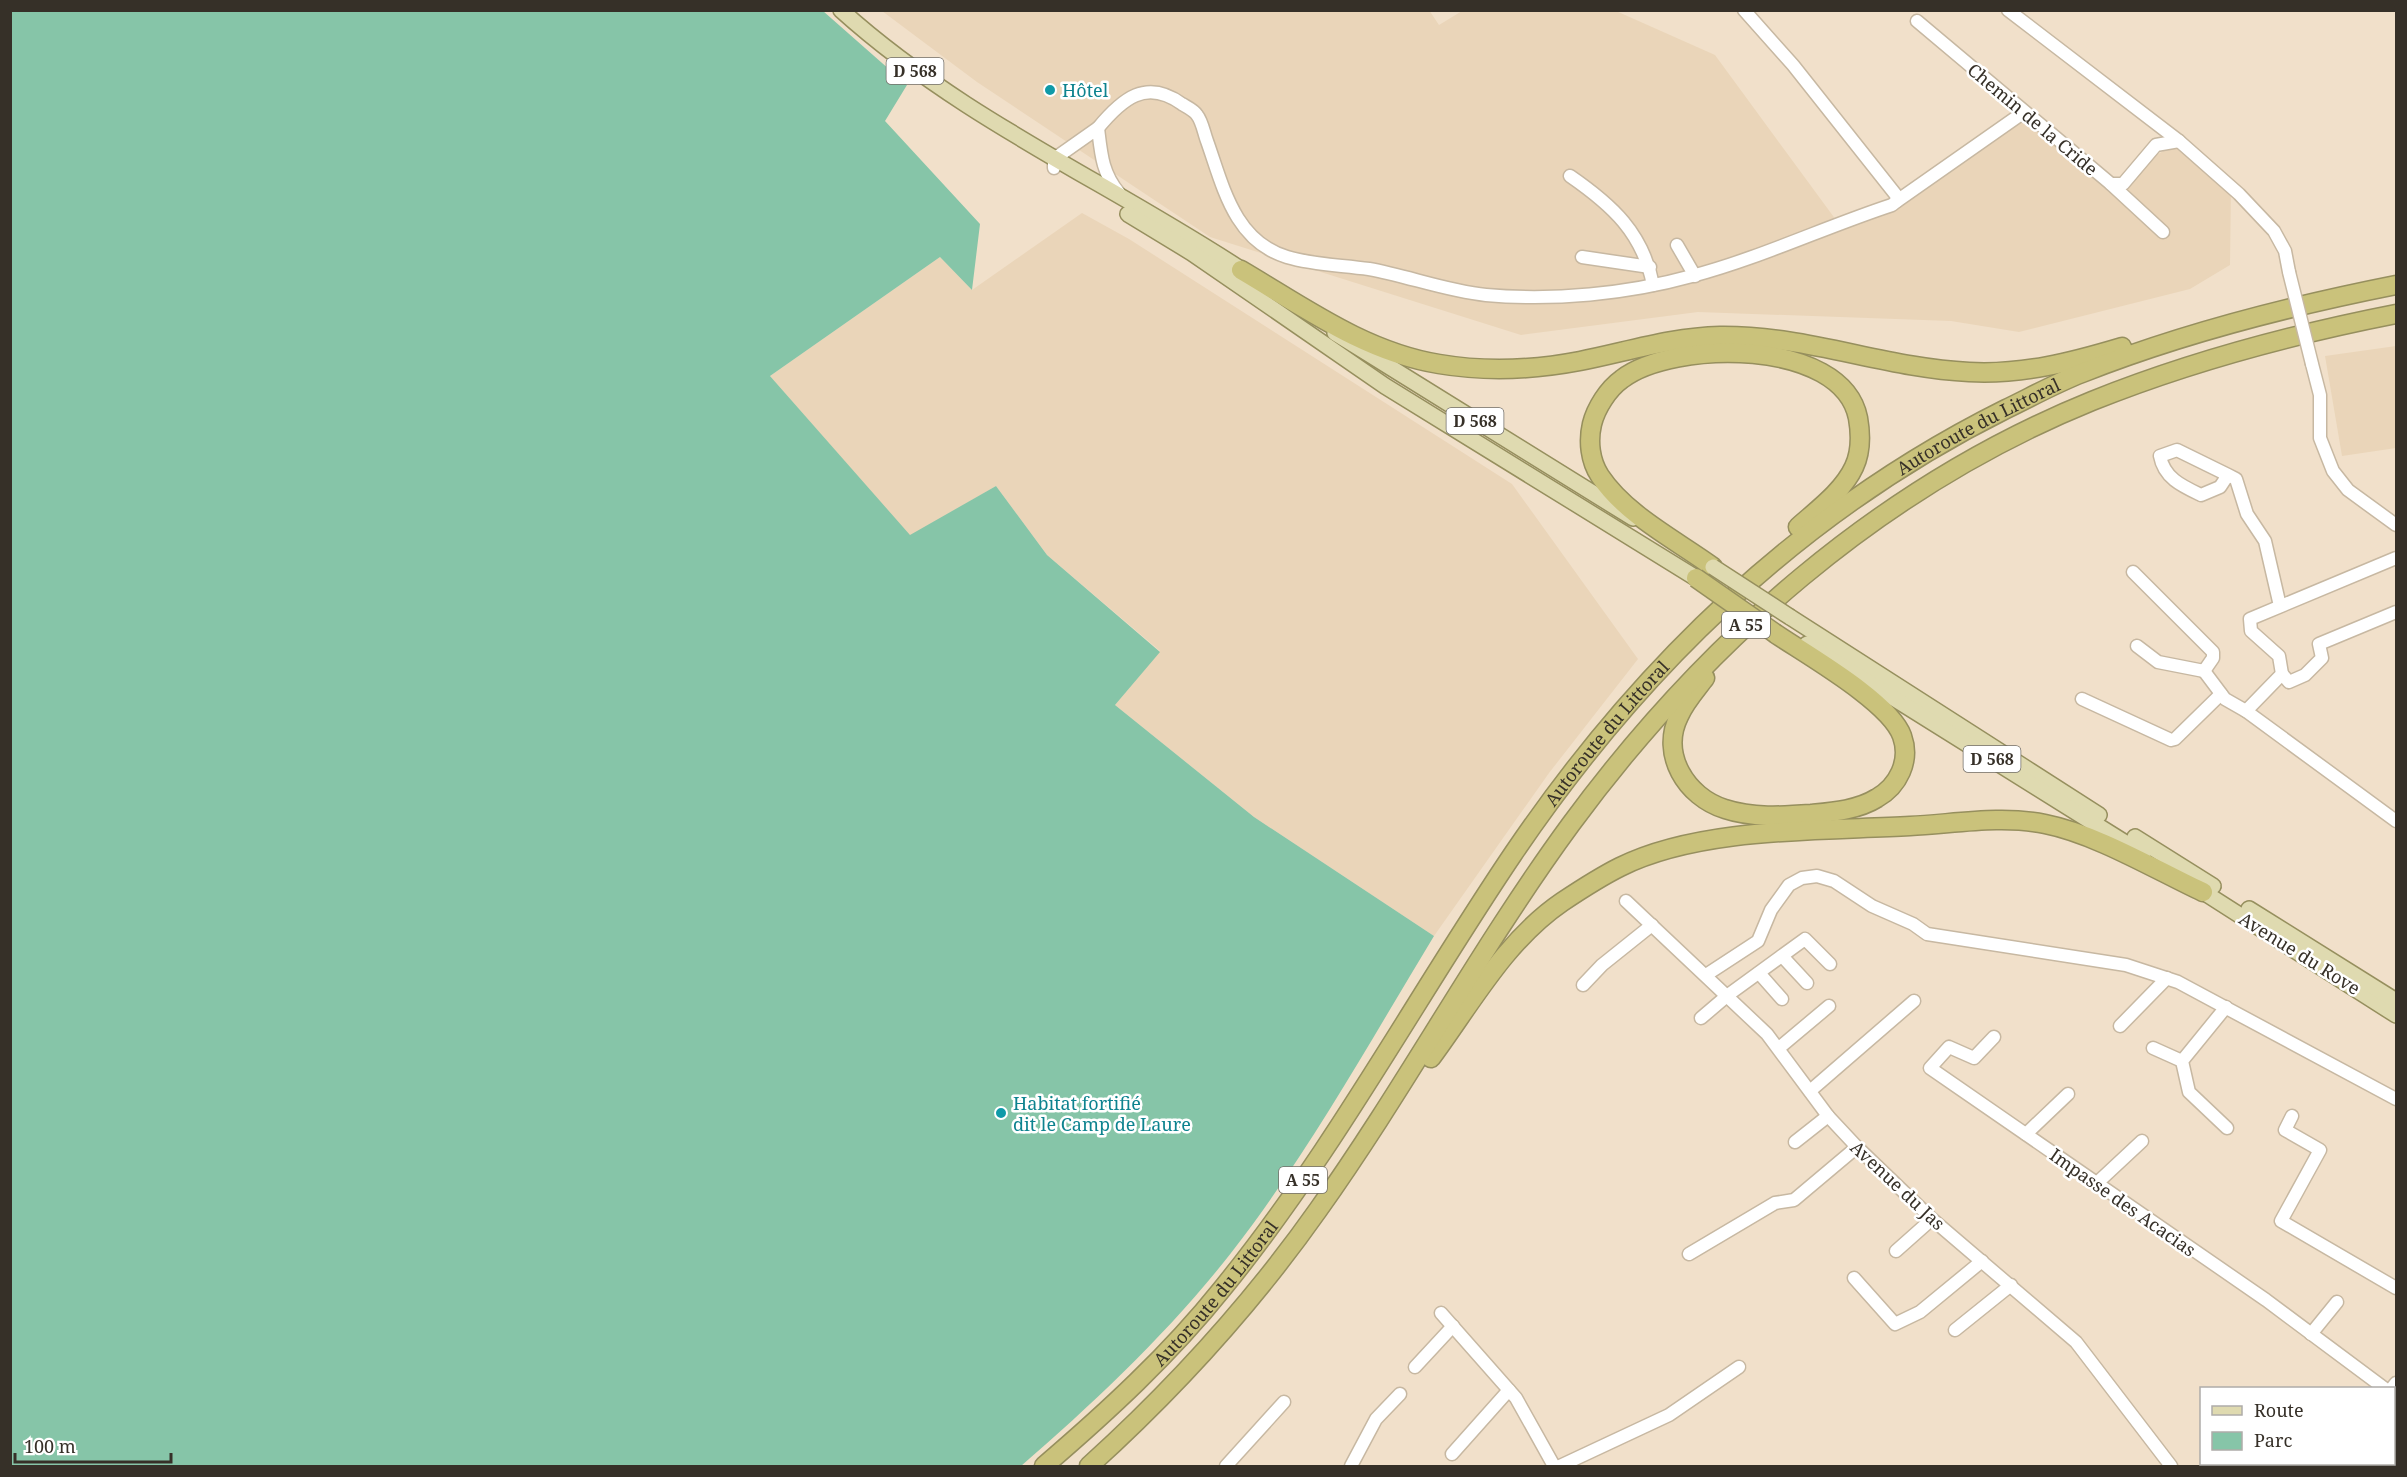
<svg xmlns="http://www.w3.org/2000/svg" width="2407" height="1477" viewBox="0 0 2407 1477" font-family="'Noto Serif',serif">
<style>
.built{fill:#ead5b9}
.green{fill:#86c5a8}
.lines{fill:none;stroke-linecap:round;stroke-linejoin:round}
.minor-casing{stroke:#c7b8a2;stroke-width:15}
.major-casing{stroke:#968f5e;stroke-width:18}
.highway-casing{stroke:#968f5e;stroke-width:21}
.minor{stroke:#fff;stroke-width:12}
.major{stroke:#dfdab0;stroke-width:15}
.highway{stroke:#cac27b;stroke-width:18}
.minor-bridge-casing{stroke:#c7b8a2;stroke-width:15;stroke-linecap:butt}
.major-bridge-casing{stroke:#968f5e;stroke-width:18;stroke-linecap:butt}
.highway-bridge-casing{stroke:#968f5e;stroke-width:21;stroke-linecap:butt}
.minor-bridge{stroke:#fff;stroke-width:12}
.major-bridge{stroke:#dfdab0;stroke-width:15}
.highway-bridge{stroke:#cac27b;stroke-width:18}
.culture-dot{fill:#0f9aa8;stroke:#fff;stroke-width:2}
.labels{text-anchor:middle;dominant-baseline:central;stroke-width:5;stroke-linejoin:round;paint-order:stroke}
.shield{fill:#fff;stroke:#726e68;stroke-width:1.5}
.shield-label{font-size:16px;font-weight:bold;fill:#363028}
.culture-label{font-size:18px;fill:#0d838f;stroke:#fff;text-anchor:start}
.street-label{font-size:18px;fill:#363028;stroke:#fff}
</style>
<rect width="100%" height="100%" fill="#f1e0ca"/>
<g class="built">
<path d="M 1429,10 L 1439,25 L 1462,11 L 1616,11 L 1715,55 L 1836,220 L 1887,204 L 2024,112 L 2111,184 L 2179,141 L 2231,186 L 2230,265 L 2190,289 L 2019,332 L 1951,321 L 1698,312 L 1521,335 L 1210,237 L 977,82 L 882,11 Z"/>
<path d="M 1082,213 L 1129,239 L 1512,484 L 1638,659 L 1549,773 L 1434,936 L 1254,817 L 1115,705 L 1160,651 L 1047,555 L 996,486 L 910,536 L 770,376 L 940,257 L 972,290 Z"/>
<path d="M 2396,346 L 2396,448 L 2342,456 L 2325,356 Z"/>
</g>
<path class="green" d="M 10,11 L 823,11 L 907,85 L 885,121 L 980,224 L 972,290 L 940,257 L 770,376 L 910,535 L 996,486 L 1047,555 L 1160,652 L 1115,705 L 1254,817 L 1434,936 C 1369,1043 1308,1154 1231,1253 C 1170,1331 1095,1402 1021,1466 L 11,1466 Z"/>
<g class="lines">
<defs>
<g id="minor">
<path d="M 2008,10 L 2179,141 L 2239,194 L 2274,231 L 2285,251 L 2289,272"/>
<path d="M 1917,21 L 2111,184 L 2123,184 L 2156,145 L 2179,141"/>
<path d="M 1098,128 C 1122,99 1146,78 1182,104 C 1187,107 1194,110 1197,115 C 1202,121 1204,133 1207,141 C 1223,186 1234,241 1287,257 C 1314,265 1341,265 1369,269 C 1408,276 1446,291 1486,295 C 1553,301 1627,294 1692,276 C 1760,258 1825,227 1892,205 L 1897,201 L 1896,195 L 1793,65 L 1744,10"/>
<path d="M 1054,168 L 1054,159 L 1098,128 C 1101,153 1102,173 1119,193"/>
<path d="M 1570,176 C 1612,205 1643,233 1653,285"/>
<path d="M 2111,184 L 2163,232"/>
<path d="M 1897,201 L 2024,112"/>
<path d="M 1677,245 L 1695,276"/>
<path d="M 1582,257 L 1650,267"/>
<path d="M 2312,364 L 2320,395 L 2320,438 L 2333,471 L 2348,490 L 2396,525"/>
<path d="M 2228,475 L 2220,487 L 2201,495 C 2182,486 2164,478 2160,456 L 2177,450 L 2228,475 L 2236,479 L 2247,514 L 2265,541 L 2280,606"/>
<path d="M 2396,558 L 2250,619 L 2251,631 L 2279,656 L 2282,674 L 2246,711 L 2396,821"/>
<path d="M 2133,572 L 2213,652 L 2213,658 L 2204,671"/>
<path d="M 2137,646 L 2158,662 L 2204,671"/>
<path d="M 2204,671 L 2225,699 L 2246,711"/>
<path d="M 2282,674 L 2289,682 L 2305,675 L 2322,658 L 2319,644 L 2396,612"/>
<path d="M 2082,699 L 2171,740 L 2175,739 L 2221,694"/>
<path d="M 1626,901 L 1767,1034 L 1828,1116 L 1857,1147 L 1932,1219 L 2076,1342 L 2171,1466"/>
<path d="M 1782,956 L 1807,983"/>
<path d="M 1759,973 L 1782,999"/>
<path d="M 1706,975 L 1758,941 L 1771,910 L 1789,885 L 1802,878 L 1817,876 L 1834,881 L 1872,906 L 1913,924 L 1927,934 L 2126,965 L 2178,982 L 2396,1099"/>
<path d="M 1583,985 L 1602,965 L 1652,925"/>
<path d="M 2226,1007 L 2182,1061 L 2189,1092 L 2227,1128"/>
<path d="M 1701,1018 L 1728,995 L 1805,939 L 1830,964"/>
<path d="M 2120,1026 L 2167,978"/>
<path d="M 1994,1037 L 1974,1058 L 1949,1047 L 1930,1068 L 2266,1300 L 2384,1388"/>
<path d="M 1779,1048 L 1829,1006"/>
<path d="M 2153,1048 L 2182,1061"/>
<path d="M 1810,1091 L 1914,1001"/>
<path d="M 2292,1116 L 2285,1130 L 2320,1150 L 2281,1221 L 2396,1288"/>
<path d="M 2026,1134 L 2068,1094"/>
<path d="M 1795,1142 L 1828,1116"/>
<path d="M 2097,1183 L 2142,1141"/>
<path d="M 1896,1251 L 1932,1219"/>
<path d="M 1689,1254 L 1775,1203 L 1794,1200 L 1857,1147"/>
<path d="M 1854,1278 L 1895,1324 L 1920,1312 L 1982,1261"/>
<path d="M 1441,1313 L 1516,1398 L 1554,1466"/>
<path d="M 1955,1330 L 2011,1285"/>
<path d="M 2311,1334 L 2337,1302"/>
<path d="M 1415,1367 L 1453,1326"/>
<path d="M 2392,1388 L 2396,1383"/>
<path d="M 1452,1454 L 1509,1390"/>
<path d="M 2334,1464 L 2337,1466"/>
<path d="M 1226,1466 L 1284,1402"/>
<path d="M 1351,1466 L 1376,1419 L 1400,1394"/>
<path d="M 1560,1466 L 1669,1415 L 1739,1367"/>
<path d="M 2319,1466 L 2322,1464"/>
</g>
<g id="major">
<path d="M 841,10 C 964,121 1115,185 1251,276"/>
<path d="M 1128,214 L 1192,253 L 1385,386 L 1696,578"/>
<path d="M 1335,333 L 1633,518"/>
<path d="M 1790,617 L 2099,815"/>
<path d="M 1807,644 L 2143,854"/>
<path d="M 2135,837 L 2213,886"/>
<path d="M 2194,886 L 2396,1015"/>
<path d="M 2249,909 L 2396,1001"/>
</g>
<g id="highway">
<path d="M 1241,270 C 1304,307 1365,352 1439,364 C 1486,372 1533,370 1580,361 C 1626,352 1672,337 1720,336 C 1807,335 1884,368 1969,372 C 2022,375 2072,362 2122,347"/>
<path d="M 1713,567 C 1676,540 1626,515 1600,476 C 1590,461 1588,441 1592,424 C 1596,408 1608,389 1622,379 C 1673,340 1842,338 1858,418 C 1861,435 1861,452 1854,467 C 1843,491 1817,510 1798,527"/>
<path d="M 1705,678 C 1696,690 1685,702 1679,716 C 1660,754 1686,797 1725,809 C 1752,818 1783,816 1811,814 C 1832,812 1858,810 1877,798 C 1898,786 1911,761 1902,736 C 1890,702 1807,655 1776,634"/>
<path d="M 1431,1058 C 1471,1004 1505,941 1562,902 C 1580,890 1600,877 1620,867 C 1700,827 1821,831 1910,826 C 1953,824 2002,815 2045,824 C 2096,834 2156,870 2203,892"/>
<path id="s1" d="M 1044,1466 C 1107,1412 1170,1354 1222,1289 C 1333,1153 1415,999 1513,854 C 1641,665 1801,511 2006,409 C 2031,397 2056,383 2082,373 C 2183,333 2290,306 2396,285"/>
<path d="M 1089,1466 C 1174,1389 1251,1305 1318,1210 C 1407,1085 1480,948 1571,824 C 1705,642 1880,487 2092,401 C 2189,362 2294,334 2396,314"/>
</g>
</defs>
<use href="#minor" class="minor-casing"/>
<use href="#major" class="major-casing"/>
<use href="#highway" class="highway-casing"/>
<use href="#minor" class="minor"/>
<use href="#major" class="major"/>
<use href="#highway" class="highway"/>
<defs>
<path id="minor-bridge" d="M 2289,272 L 2312,364"/>
<path id="major-bridge" d="M 1713,567 L 1790,617"/>
<path id="highway-bridge" d="M 1696,578 L 1776,634"/>
</defs>
<use href="#minor-bridge" class="minor-bridge-casing"/>
<use href="#major-bridge" class="major-bridge-casing"/>
<use href="#highway-bridge" class="highway-bridge-casing"/>
<use href="#minor-bridge" class="minor-bridge"/>
<use href="#major-bridge" class="major-bridge"/>
<use href="#highway-bridge" class="highway-bridge"/>
</g>
<g class="culture-dot">
<circle cx="1050" cy="90" r="6"/>
<circle cx="1001" cy="1113" r="6"/>
</g>
<g class="labels">
<g class="shield">
<rect x="886.5" y="58" width="57" height="26" rx="4.5"/>
<rect x="1446.5" y="408" width="57" height="26" rx="4.5"/>
<rect x="1722" y="612" width="48" height="26" rx="4.5"/>
<rect x="1963.5" y="746" width="57" height="26" rx="4.5"/>
<rect x="1279" y="1167" width="48" height="26" rx="4.5"/>
</g>
<g class="shield-label">
<text x="915" y="71">D 568</text>
<text x="1475" y="421">D 568</text>
<text x="1746" y="625">A 55</text>
<text x="1992" y="759">D 568</text>
<text x="1303" y="1180">A 55</text>
</g>
<g class="culture-label">
<text x="1062" y="90">Hôtel</text>
<text x="1013" y="1103">Habitat fortifié<tspan x="1013" dy="21">dit le Camp de Laure</tspan></text>
</g>
<g class="street-label">
<text transform="translate(2033 119) rotate(40)">Chemin de la Cride</text>
<text stroke="none"><textPath href="#s1" startOffset="1414">Autoroute du Littoral</textPath></text>
<text stroke="none"><textPath href="#s1" startOffset="928">Autoroute du Littoral</textPath></text>
<text transform="translate(2300 953) rotate(32)">Avenue du Rove</text>
<text transform="translate(1898 1185) rotate(43)">Avenue du Jas</text>
<text transform="translate(2123 1202) rotate(35)">Impasse des Acacias</text>
<text stroke="none"><textPath href="#s1" startOffset="244">Autoroute du Littoral</textPath></text>
</g>
</g>
<rect width="2407" height="1477" fill="none" stroke="#363028" stroke-width="24"/>
<rect x="2200" y="1387" width="195" height="78" fill="#ffffff" stroke="#afaca9" stroke-width="1.5"/>
<rect x="2212" y="1406" width="30" height="9" fill="#dfdab0" stroke="#afaca9" stroke-width="1.5"/>
<text x="2254" y="1417" font-size="18" fill="#363028">Route</text>
<rect x="2212" y="1432" width="30" height="18" fill="#86c5a8" stroke="#afaca9" stroke-width="1.5"/>
<text x="2254" y="1447" font-size="18" fill="#363028">Parc</text>
<path d="M15 1453v9h156v-9" fill="none" stroke="#363028" stroke-width="3"/>
<text x="24" y="1453" font-size="18" fill="#363028" stroke="#ffffff" stroke-width="4.5" paint-order="stroke">100 m</text>
</svg>
